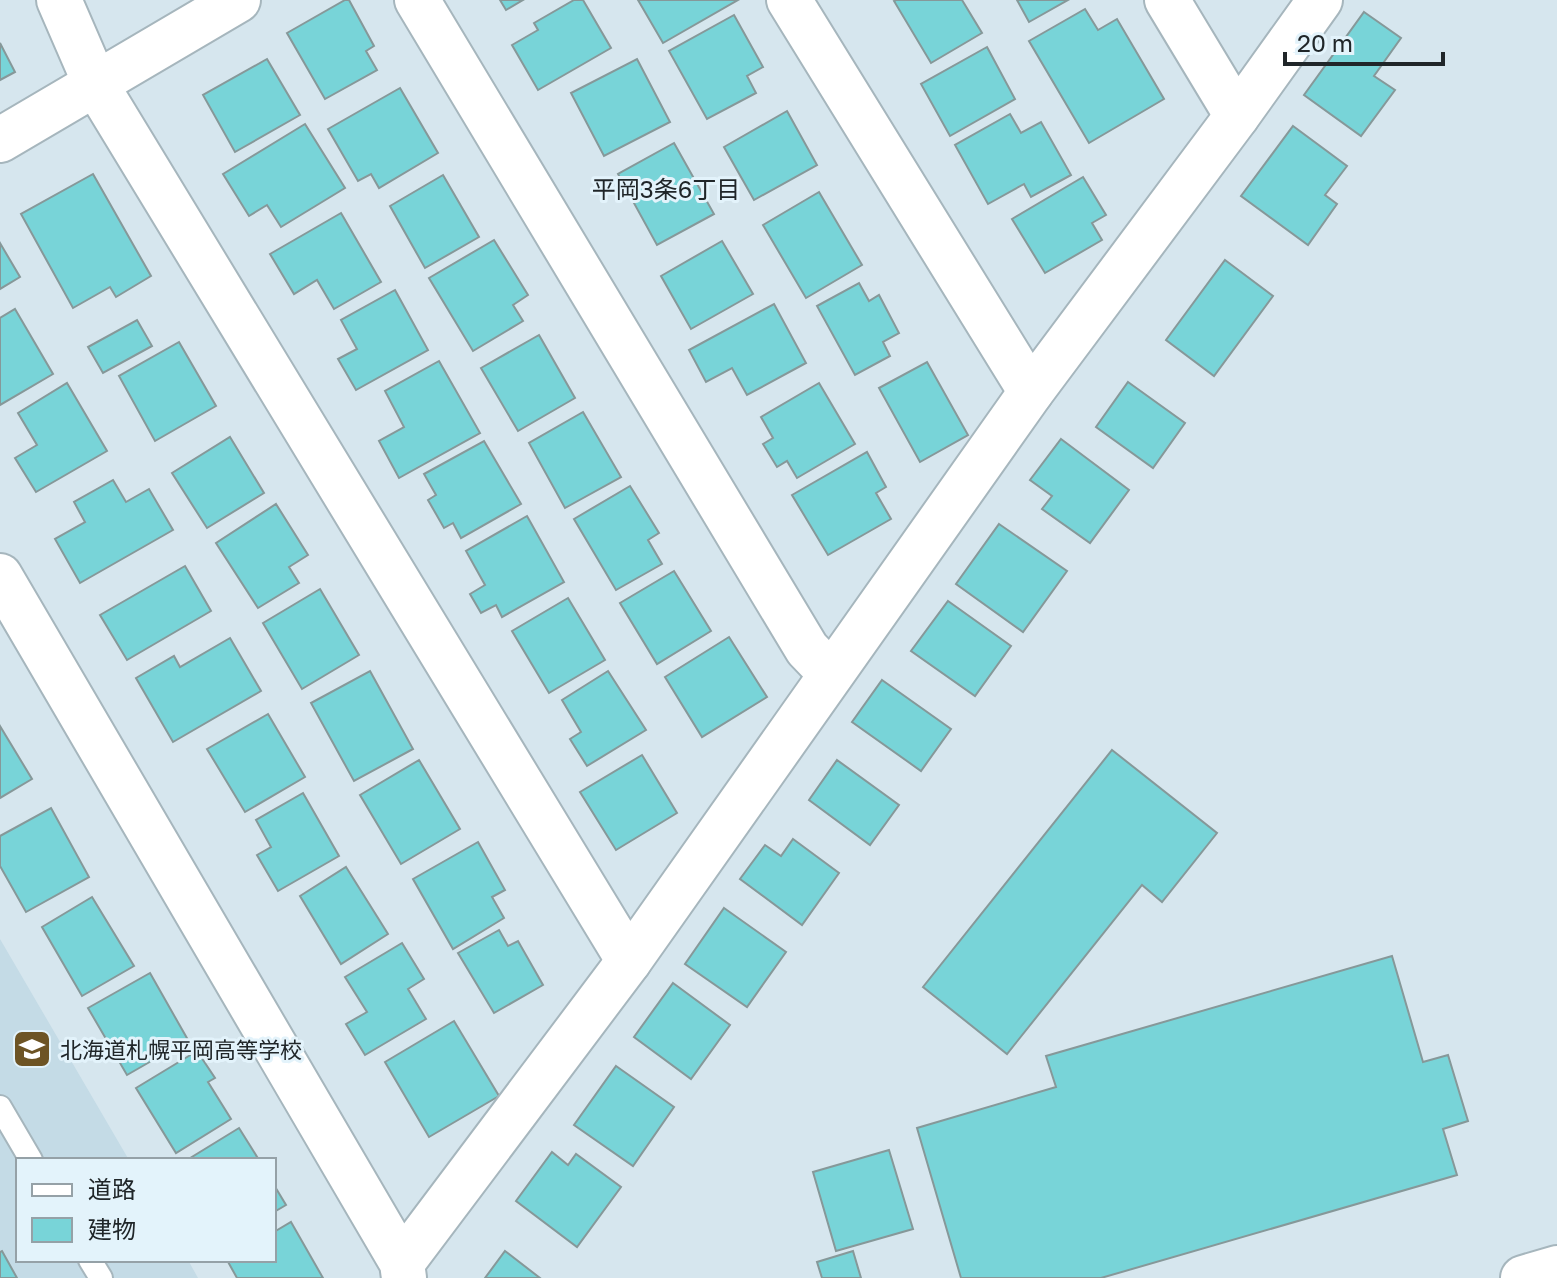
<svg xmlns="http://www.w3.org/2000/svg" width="1557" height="1278" viewBox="0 0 1557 1278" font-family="'Golos Text','Noto Sans JP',sans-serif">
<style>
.built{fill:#c4dbe6}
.building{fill:#78d4d8;stroke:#869899;stroke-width:2}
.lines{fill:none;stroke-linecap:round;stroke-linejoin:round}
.lane-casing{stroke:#a6b6bd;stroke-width:26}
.street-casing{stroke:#a6b6bd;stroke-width:48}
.secondary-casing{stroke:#a6b6bd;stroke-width:48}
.lane{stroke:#fff;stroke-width:22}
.street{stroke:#fff;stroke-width:44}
.secondary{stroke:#fff;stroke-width:44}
.labels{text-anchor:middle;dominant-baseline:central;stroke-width:6;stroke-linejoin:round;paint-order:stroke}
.poi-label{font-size:22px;fill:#202629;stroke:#e3f3fb;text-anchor:start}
.neighbourhood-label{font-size:24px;fill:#202629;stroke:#e3f3fb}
</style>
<rect width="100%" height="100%" fill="#d6e6ee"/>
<path class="built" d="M 0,939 L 129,1160 L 18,1160 L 18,1260 L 188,1260 L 198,1278 L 0,1278 Z"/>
<g class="building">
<path d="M 345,0 L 349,0 L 374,46 L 366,51 L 377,70 L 325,99 L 287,33 Z"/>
<path d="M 500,0 L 523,0 L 506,10 Z"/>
<path d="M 574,0 L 583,0 L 611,48 L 538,90 L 512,45 L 538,30 L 534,23 Z"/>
<path d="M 638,0 L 738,0 L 663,43 Z"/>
<path d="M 896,0 L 962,0 L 982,33 L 931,63 L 894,1 Z"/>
<path d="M 1017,0 L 1068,0 L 1029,22 Z"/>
<path d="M 1085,9 L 1098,30 L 1117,19 L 1164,99 L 1089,143 L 1029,41 Z"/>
<path d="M 1364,12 L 1401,38 L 1374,76 L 1395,90 L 1361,136 L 1304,95 Z"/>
<path d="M 734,15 L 763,67 L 747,76 L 756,93 L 707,119 L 669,51 Z"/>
<path d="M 0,43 L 15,72 L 0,80 Z"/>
<path d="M 987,47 L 1015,99 L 950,136 L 921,84 Z"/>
<path d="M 267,59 L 300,115 L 235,152 L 203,95 Z"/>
<path d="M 637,59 L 670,122 L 604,156 L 571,93 Z"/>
<path d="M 400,88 L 438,153 L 379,188 L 371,174 L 358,181 L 328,129 Z"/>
<path d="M 787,111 L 817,165 L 754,200 L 724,147 Z"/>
<path d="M 1010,114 L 1021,133 L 1041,122 L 1071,175 L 1031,197 L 1024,184 L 988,204 L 955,145 Z"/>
<path d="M 305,124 L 345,188 L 281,227 L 267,205 L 249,216 L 223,174 Z"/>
<path d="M 1293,126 L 1347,166 L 1325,195 L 1337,204 L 1308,245 L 1241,196 Z"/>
<path d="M 674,143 L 714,214 L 657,245 L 618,174 Z"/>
<path d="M 93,174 L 151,276 L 116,297 L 110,287 L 73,308 L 21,214 Z"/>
<path d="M 443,175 L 479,237 L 425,268 L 390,206 Z"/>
<path d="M 1083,177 L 1106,215 L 1092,223 L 1102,240 L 1045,273 L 1012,219 Z"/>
<path d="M 819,192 L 862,265 L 806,298 L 763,225 Z"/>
<path d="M 341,213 L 381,282 L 334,309 L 317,280 L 294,294 L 270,254 Z"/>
<path d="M 494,240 L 528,295 L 513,305 L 523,321 L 473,351 L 429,278 Z"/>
<path d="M 722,241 L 753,294 L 691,329 L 661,276 Z"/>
<path d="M 0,243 L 20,277 L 0,289 Z"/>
<path d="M 1225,260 L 1273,296 L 1214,376 L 1166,340 Z"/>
<path d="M 859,283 L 869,301 L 879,295 L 899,333 L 883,342 L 890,356 L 855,375 L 817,306 Z"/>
<path d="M 395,290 L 428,350 L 356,390 L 338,359 L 357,349 L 341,320 Z"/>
<path d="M 774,304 L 806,363 L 747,395 L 732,368 L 706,382 L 689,350 Z"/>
<path d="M 15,309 L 53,374 L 0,405 L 0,318 Z"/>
<path d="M 137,320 L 152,346 L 103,373 L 88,347 Z"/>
<path d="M 539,335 L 575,398 L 518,431 L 481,368 Z"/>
<path d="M 179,342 L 216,406 L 155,441 L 119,376 Z"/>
<path d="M 439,361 L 480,433 L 399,478 L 379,441 L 404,427 L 385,391 Z"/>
<path d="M 927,362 L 968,435 L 920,462 L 879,388 Z"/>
<path d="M 1128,382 L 1185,423 L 1153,468 L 1096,427 Z"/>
<path d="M 67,383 L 107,451 L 36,492 L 15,458 L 37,445 L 18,413 Z"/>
<path d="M 819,383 L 855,444 L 797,478 L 787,461 L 777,467 L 763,444 L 773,438 L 761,417 Z"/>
<path d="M 583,412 L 621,477 L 565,508 L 529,443 Z"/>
<path d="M 230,437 L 264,493 L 207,528 L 172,473 Z"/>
<path d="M 1061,439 L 1129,490 L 1090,543 L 1042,509 L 1052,496 L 1030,480 Z"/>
<path d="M 484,441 L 521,504 L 461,538 L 453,523 L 444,528 L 428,500 L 436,495 L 424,474 Z"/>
<path d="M 867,452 L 886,487 L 876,493 L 891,519 L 828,555 L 792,495 Z"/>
<path d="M 113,480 L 126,502 L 149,489 L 173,530 L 80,583 L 55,539 L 85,522 L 74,502 Z"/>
<path d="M 630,486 L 659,533 L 648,540 L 662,564 L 616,590 L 574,519 Z"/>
<path d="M 276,504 L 308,555 L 289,567 L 299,583 L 258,608 L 216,543 Z"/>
<path d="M 527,516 L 564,582 L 502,617 L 496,605 L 481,613 L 470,594 L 485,585 L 466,551 Z"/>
<path d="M 999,524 L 1067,571 L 1023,632 L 956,584 Z"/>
<path d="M 185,566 L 211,611 L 127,660 L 100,615 Z"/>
<path d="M 674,571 L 711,631 L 657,664 L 620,603 Z"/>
<path d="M 320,589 L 359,655 L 302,689 L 263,623 Z"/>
<path d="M 568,598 L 605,660 L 549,693 L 512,631 Z"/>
<path d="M 948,601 L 1011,646 L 975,696 L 911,651 Z"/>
<path d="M 729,637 L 767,697 L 702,737 L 665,677 Z"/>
<path d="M 230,638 L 261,691 L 173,742 L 136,678 L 174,656 L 180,667 Z"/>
<path d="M 370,671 L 413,749 L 354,781 L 311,703 Z"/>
<path d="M 608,671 L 646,730 L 587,766 L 570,739 L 581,732 L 562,700 Z"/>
<path d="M 882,680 L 951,729 L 921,771 L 852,722 Z"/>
<path d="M 268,714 L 305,777 L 245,812 L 207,749 Z"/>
<path d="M 0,726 L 32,779 L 0,798 Z"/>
<path d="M 1112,750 L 1217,833 L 1162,902 L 1142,885 L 1007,1054 L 923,987 Z"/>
<path d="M 642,755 L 677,813 L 616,850 L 580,792 Z"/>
<path d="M 419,760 L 460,829 L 401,864 L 360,795 Z"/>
<path d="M 837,760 L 899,805 L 870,845 L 809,800 Z"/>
<path d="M 303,793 L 339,856 L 278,891 L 257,855 L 271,847 L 256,820 Z"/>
<path d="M 51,808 L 89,877 L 26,912 L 0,866 L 0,836 Z"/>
<path d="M 793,839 L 839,873 L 802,925 L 740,879 L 765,845 L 781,856 Z"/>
<path d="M 478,842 L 505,890 L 492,897 L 504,918 L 453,949 L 413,879 Z"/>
<path d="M 346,867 L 388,934 L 341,964 L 300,896 Z"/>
<path d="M 92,897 L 134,966 L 82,996 L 42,927 Z"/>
<path d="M 724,908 L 786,952 L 747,1007 L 685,964 Z"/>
<path d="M 499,930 L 508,946 L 518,941 L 543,985 L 494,1013 L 458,953 Z"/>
<path d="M 402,943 L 424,979 L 408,989 L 426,1019 L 365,1055 L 346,1024 L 367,1012 L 345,977 Z"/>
<path d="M 1392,956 L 1423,1062 L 1448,1055 L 1468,1121 L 1443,1129 L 1457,1175 L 1101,1278 L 961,1278 L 917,1128 L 1056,1087 L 1046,1056 Z"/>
<path d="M 150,973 L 188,1040 L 127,1075 L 88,1008 Z"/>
<path d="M 673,983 L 730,1025 L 691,1079 L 634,1037 Z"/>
<path d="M 454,1021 L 499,1096 L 429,1137 L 385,1062 Z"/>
<path d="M 197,1051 L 215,1078 L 208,1082 L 231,1119 L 176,1153 L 136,1088 Z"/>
<path d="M 616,1066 L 674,1107 L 633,1166 L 574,1125 Z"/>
<path d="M 239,1128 L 259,1160 L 187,1160 Z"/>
<path d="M 889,1150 L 913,1229 L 836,1251 L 813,1172 Z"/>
<path d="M 552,1152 L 568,1165 L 576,1154 L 621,1187 L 577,1247 L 516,1201 Z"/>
<path d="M 274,1185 L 286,1205 L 274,1212 Z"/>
<path d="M 291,1222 L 323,1278 L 237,1278 L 227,1260 L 274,1260 L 274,1232 Z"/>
<path d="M 2,1251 L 17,1278 L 0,1278 L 0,1252 Z"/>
<path d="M 505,1251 L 540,1278 L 485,1278 Z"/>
<path d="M 853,1251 L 861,1278 L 822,1278 L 817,1262 Z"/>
</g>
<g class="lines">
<defs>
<g id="lane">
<path d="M 0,1107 L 31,1160"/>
<path d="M 90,1260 L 101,1278"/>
</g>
<g id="street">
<path d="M 59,0 L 95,83 L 629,961"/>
<path d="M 417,0 L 807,649 L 831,674"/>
<path d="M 789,0 L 1031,392"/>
<path d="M 1167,0 L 1237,116"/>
<path d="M 0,140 L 238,0"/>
<path d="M 0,576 L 402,1263 L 404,1278"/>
<path d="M 402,1263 L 629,961 L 1031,392 L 1237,116 L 1320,0"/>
</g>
<path id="secondary" d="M 1523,1278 L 1557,1268"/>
</defs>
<use href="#lane" class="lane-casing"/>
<use href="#street" class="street-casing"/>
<use href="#secondary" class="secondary-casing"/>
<use href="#lane" class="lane"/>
<use href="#street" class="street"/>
<use href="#secondary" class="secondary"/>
</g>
<defs>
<symbol id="school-square" viewBox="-11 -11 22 22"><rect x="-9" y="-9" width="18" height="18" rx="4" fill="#6d5425" stroke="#e3f3fb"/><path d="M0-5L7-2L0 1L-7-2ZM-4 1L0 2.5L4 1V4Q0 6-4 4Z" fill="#fff"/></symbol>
</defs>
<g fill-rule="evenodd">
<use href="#school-square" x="10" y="1027" width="44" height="44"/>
</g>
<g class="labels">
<g class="poi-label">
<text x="60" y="1049">北海道札幌平岡高等学校</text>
</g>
<g class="neighbourhood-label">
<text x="666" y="188">平岡3条6丁目</text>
</g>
</g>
<rect x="16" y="1158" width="260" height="104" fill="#e3f3fb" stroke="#95a1a7" stroke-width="2"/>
<rect x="32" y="1184" width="40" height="12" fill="#ffffff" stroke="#95a1a7" stroke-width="2"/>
<text x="88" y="1198" font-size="24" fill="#202629">道路</text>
<rect x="32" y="1218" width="40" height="24" fill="#78d4d8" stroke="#95a1a7" stroke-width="2"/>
<text x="88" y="1238" font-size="24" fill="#202629">建物</text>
<path d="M1285 52v12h158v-12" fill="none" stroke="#202629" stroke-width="4"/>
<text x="1297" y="52" font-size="24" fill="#202629" stroke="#e3f3fb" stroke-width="6" paint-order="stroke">20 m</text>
</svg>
